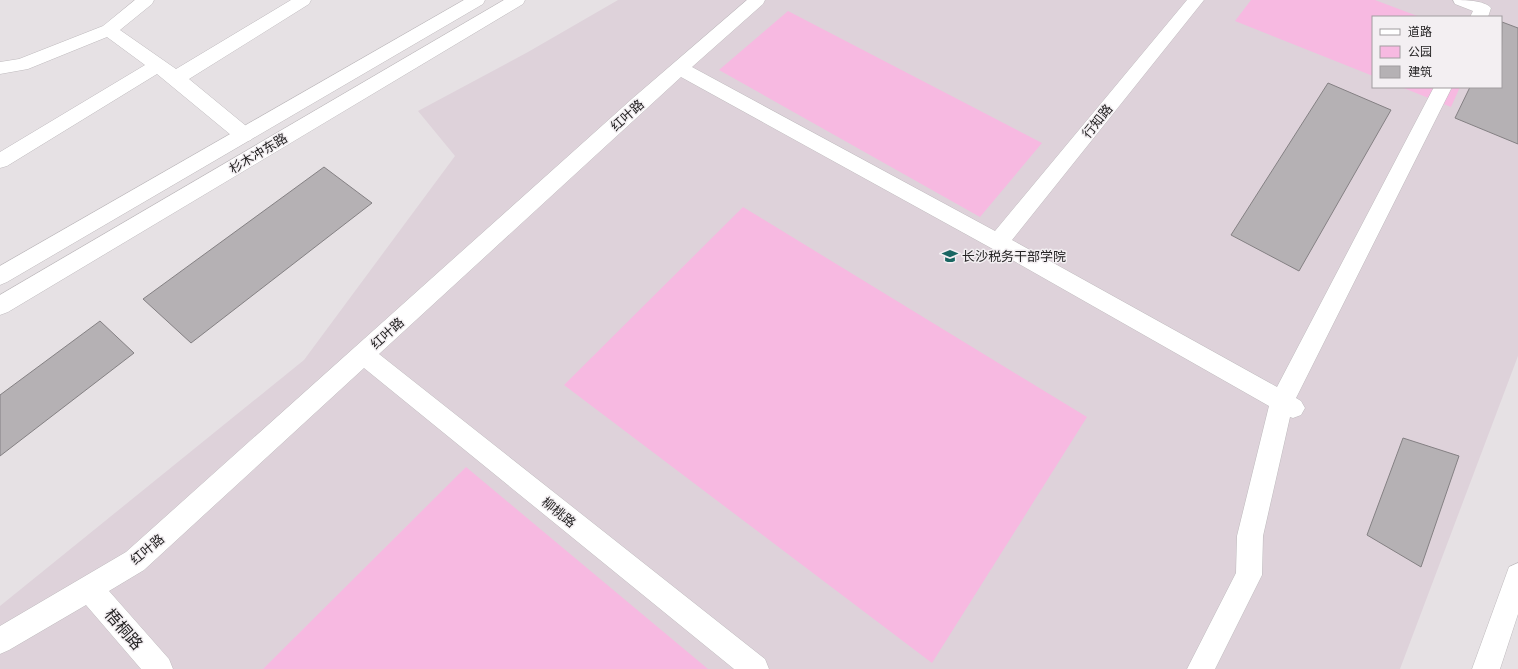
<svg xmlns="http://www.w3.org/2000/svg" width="1518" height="669" viewBox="0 0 1518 669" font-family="Ubuntu,'Noto Sans SC',sans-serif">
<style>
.built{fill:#ded2da;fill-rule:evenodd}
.green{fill:#f7b9e1}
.building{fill:#b5b1b4;stroke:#848083}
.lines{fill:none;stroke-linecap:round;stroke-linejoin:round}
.minor-casing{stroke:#bebabd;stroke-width:1}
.secondary-casing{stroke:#bebabd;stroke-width:1}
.minor{fill:#fff;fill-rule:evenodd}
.secondary{fill:#fff;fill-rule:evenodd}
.labels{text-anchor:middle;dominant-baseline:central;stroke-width:3;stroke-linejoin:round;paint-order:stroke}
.street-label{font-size:13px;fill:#252324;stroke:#f3eff2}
.poi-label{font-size:13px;fill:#252324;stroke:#f3eff2;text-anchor:start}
.near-street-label{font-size:16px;fill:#252324;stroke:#f3eff2}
</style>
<rect width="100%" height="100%" fill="#e6e1e4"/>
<path class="built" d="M 618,0 L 1518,0 L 1518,356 L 1400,669 L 0,669 L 0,606 L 304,360 L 455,156 L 418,111 L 528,52 ZM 1373,17 L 1501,17 L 1501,87 L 1373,87 Z"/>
<g class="green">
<path d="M 1251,0 L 1375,0 L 1420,17 L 1373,17 L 1373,76 L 1235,21 Z"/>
<path d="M 788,11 L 1042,143 L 980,217 L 719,70 Z"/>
<path d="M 1401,87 L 1460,87 L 1451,107 Z"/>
<path d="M 743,207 L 1087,417 L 932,663 L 564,385 Z"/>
<path d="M 466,467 L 708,669 L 263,669 Z"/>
</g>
<g class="building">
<path d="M 1502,22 L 1518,28 L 1518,144 L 1455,118 L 1470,87 L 1501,87 Z"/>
<path d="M 1328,83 L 1391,110 L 1299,271 L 1231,235 Z"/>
<path d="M 324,167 L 372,203 L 191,343 L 143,299 Z"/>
<path d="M 100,321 L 134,353 L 0,456 L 0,395 Z"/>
<path d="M 1403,438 L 1459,456 L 1421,567 L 1367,535 Z"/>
</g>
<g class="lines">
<defs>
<g id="minor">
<path d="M 135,0 L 154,0 L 152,4 L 120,30 L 176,69 L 291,0 L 311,0 L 309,4 L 189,79 L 251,130 L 253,135 L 251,140 L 244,142 L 237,140 L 157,74 L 7,166 L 0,168 L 0,152 L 145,65 L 107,37 L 28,69 L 0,74 L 0,62 L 19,59 L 103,26 Z"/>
<path d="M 747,0 L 765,0 L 763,4 L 692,67 L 995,231 L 1187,0 L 1204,0 L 1012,240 L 1277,387 L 1434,87 L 1452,87 L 1296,398 L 1301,401 L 1305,408 L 1301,415 L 1293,418 L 1290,417 L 1263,536 L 1262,575 L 1215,669 L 1187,669 L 1236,573 L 1237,536 L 1269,406 L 991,248 L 681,77 L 379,354 L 765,659 L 769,669 L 734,669 L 364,368 L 144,570 L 109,591 L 169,659 L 173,669 L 141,669 L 86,605 L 9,650 L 0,654 L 0,626 L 126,552 L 633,98 Z"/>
<path d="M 1453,0 C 1464,0 1484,0 1491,8 L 1488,17 L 1470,17 L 1473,11 L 1455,4 Z"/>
<path d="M 1518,563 L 1518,614 L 1500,669 L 1472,669 L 1509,567 Z"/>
</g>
<g id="secondary">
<path d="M 464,0 L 485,0 L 483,4 L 7,282 L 0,285 L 0,266 Z"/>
<path d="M 504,0 L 525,0 L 523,4 L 8,312 L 0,315 L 0,295 Z"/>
</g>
</defs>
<use href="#minor" class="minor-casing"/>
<use href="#secondary" class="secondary-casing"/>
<use href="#minor" class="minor"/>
<use href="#secondary" class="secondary"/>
</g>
<defs>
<symbol id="school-bare" viewBox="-9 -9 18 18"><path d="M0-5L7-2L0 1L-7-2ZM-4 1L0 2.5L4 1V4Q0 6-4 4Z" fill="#196662" stroke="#f3eff2" stroke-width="2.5" paint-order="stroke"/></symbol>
</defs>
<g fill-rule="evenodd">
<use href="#school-bare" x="939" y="245" width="22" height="22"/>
</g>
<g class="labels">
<g class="street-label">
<text transform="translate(627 115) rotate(-42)">红叶路</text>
<text transform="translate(1097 121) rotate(-51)">行知路</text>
<text transform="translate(258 153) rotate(-31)">杉木冲东路</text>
<text transform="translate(387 333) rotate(-42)">红叶路</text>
<text transform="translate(559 512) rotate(39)">柳桃路</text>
<text transform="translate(147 549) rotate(-40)">红叶路</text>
</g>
<g class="poi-label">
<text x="962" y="256">长沙税务干部学院</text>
</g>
<g class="near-street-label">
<text transform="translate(124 629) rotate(49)">梧桐路</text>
</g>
</g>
<rect x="1372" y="16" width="130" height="72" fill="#f3eff2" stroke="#a19da0"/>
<rect x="1380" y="29" width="20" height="6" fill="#ffffff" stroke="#a19da0"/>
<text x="1408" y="36" font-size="12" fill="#252324">道路</text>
<rect x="1380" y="46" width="20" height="12" fill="#f7b9e1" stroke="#a19da0"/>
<text x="1408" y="56" font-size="12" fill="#252324">公园</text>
<rect x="1380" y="66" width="20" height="12" fill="#b5b1b4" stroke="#a19da0"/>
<text x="1408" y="76" font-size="12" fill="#252324">建筑</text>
</svg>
